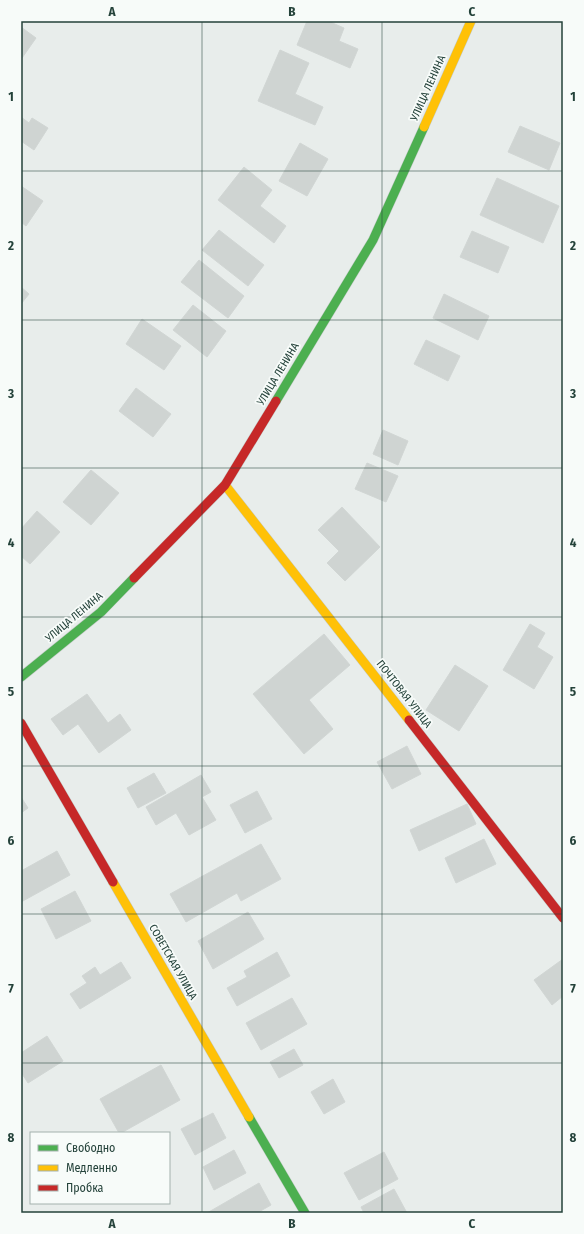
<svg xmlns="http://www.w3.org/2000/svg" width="584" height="1234" viewBox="0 0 584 1234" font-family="'Fira Sans Condensed',sans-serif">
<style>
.building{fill:#cfd4d2;stroke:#d1d6d4}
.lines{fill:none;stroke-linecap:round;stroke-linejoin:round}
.fast-casing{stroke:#c3cbc8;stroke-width:10}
.slow-casing{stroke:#c3cbc8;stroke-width:10}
.jam-casing{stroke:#c3cbc8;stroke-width:10}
.fast{stroke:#4caf50;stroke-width:9}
.slow{stroke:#ffc107;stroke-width:9}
.jam{stroke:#c62828;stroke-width:9}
.grid{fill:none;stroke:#24423a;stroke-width:1;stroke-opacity:0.55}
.labels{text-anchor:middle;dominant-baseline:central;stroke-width:3.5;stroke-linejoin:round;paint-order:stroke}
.street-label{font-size:11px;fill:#24423a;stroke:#f7fbf9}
.neatline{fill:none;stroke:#24423a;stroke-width:1.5}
.grid-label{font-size:13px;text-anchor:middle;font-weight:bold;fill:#24423a}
</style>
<rect width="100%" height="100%" fill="#e8edeb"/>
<g class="building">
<path d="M 307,21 L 328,21 L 344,28 L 339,41 L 358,49 L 350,68 L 297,45 Z"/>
<path d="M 21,27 L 36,38 L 22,58 L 21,57 Z"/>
<path d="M 280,50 L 309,63 L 295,94 L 323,107 L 315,125 L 258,101 Z"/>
<path d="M 21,117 L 29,123 L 32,118 L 48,128 L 34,150 L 21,141 Z"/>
<path d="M 520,126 L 560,143 L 549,170 L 508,152 Z"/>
<path d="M 300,143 L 328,159 L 307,196 L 279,181 Z"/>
<path d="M 244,167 L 272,190 L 260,206 L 286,226 L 274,243 L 218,200 Z"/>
<path d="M 497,178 L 559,206 L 543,243 L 480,215 Z"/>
<path d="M 21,186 L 43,201 L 26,226 L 21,222 Z"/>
<path d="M 219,230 L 264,265 L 248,286 L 202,250 Z"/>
<path d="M 472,231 L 509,247 L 498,273 L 460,257 Z"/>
<path d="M 199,260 L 244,296 L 228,318 L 181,282 Z"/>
<path d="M 21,287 L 29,294 L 21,304 Z"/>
<path d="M 444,294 L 489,316 L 478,340 L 433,318 Z"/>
<path d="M 193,305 L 226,331 L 207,357 L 173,330 Z"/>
<path d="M 142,319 L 181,346 L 164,370 L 126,344 Z"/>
<path d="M 426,340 L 460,356 L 448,381 L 414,364 Z"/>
<path d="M 136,388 L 171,414 L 153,437 L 119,411 Z"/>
<path d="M 383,430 L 408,441 L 398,465 L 373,454 Z"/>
<path d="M 367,463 L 398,476 L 386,502 L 355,489 Z"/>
<path d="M 91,470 L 119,493 L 91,525 L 63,502 Z"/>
<path d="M 342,507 L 380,547 L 345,581 L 327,563 L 339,551 L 318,530 Z"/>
<path d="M 37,511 L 60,532 L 30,564 L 21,556 L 21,529 Z"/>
<path d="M 530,624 L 545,633 L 537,647 L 553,657 L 534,689 L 503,670 Z"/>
<path d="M 324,634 L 350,665 L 309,700 L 333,729 L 304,754 L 253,694 Z"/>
<path d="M 455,665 L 488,686 L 459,731 L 426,710 Z"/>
<path d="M 87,694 L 108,723 L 120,714 L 131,730 L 99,753 L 78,724 L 63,735 L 51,719 Z"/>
<path d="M 407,746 L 421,774 L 392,789 L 377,762 Z"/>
<path d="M 154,773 L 166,793 L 138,808 L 127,788 Z"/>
<path d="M 201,775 L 211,792 L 202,797 L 216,820 L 189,835 L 176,813 L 156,825 L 146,807 Z"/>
<path d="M 257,791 L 272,819 L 245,833 L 230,805 Z"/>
<path d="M 21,797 L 28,808 L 21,813 Z"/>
<path d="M 467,804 L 476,824 L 419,851 L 410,830 Z"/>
<path d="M 484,839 L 496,864 L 456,883 L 445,858 Z"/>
<path d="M 261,844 L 281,879 L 241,901 L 237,893 L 186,922 L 170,894 Z"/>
<path d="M 57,851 L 70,875 L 21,902 L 21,871 Z"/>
<path d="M 75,891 L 91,921 L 56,939 L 41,909 Z"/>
<path d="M 248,912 L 264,939 L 213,969 L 198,941 Z"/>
<path d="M 277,952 L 290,976 L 237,1006 L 227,988 L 247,977 L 244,971 Z"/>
<path d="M 563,959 L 563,996 L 552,1005 L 534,980 Z"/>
<path d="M 121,962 L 131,978 L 80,1009 L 70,994 L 87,983 L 82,976 L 95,967 L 100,975 Z"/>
<path d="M 292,998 L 307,1024 L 261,1050 L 246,1023 Z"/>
<path d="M 47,1036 L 63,1061 L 28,1083 L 21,1072 L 21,1053 Z"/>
<path d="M 294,1049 L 303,1065 L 279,1078 L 270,1062 Z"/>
<path d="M 161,1065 L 180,1100 L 121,1133 L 119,1133 L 100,1099 Z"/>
<path d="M 333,1079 L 345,1102 L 324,1114 L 311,1092 Z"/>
<path d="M 213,1113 L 226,1138 L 195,1155 L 181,1129 Z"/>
<path d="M 234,1150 L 246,1173 L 214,1190 L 203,1167 Z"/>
<path d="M 384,1152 L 398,1179 L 359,1200 L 344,1173 Z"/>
<path d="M 259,1183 L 271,1205 L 257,1213 L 207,1213 Z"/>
<path d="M 394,1189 L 407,1213 L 364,1213 L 361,1207 Z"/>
</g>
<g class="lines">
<defs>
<g id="fast">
<path d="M 276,401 L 373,240 L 424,127"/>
<path d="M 21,677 L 101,612 L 134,578"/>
<path d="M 249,1117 L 305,1213"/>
</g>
<g id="slow">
<path d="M 424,127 L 471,21"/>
<path d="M 225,485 L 409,720"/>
<path d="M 113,882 L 249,1117"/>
</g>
<g id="jam">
<path d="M 134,578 L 225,485 L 276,401"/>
<path d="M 409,720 L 563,918"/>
<path d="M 21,723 L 113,882"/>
</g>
</defs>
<use href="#fast" class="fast-casing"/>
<use href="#slow" class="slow-casing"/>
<use href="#jam" class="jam-casing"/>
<use href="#fast" class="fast"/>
<use href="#slow" class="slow"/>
<use href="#jam" class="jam"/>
</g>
<path class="grid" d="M 202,21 L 202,1213M 382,21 L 382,1213M 21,171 L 563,171M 21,320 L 563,320M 21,468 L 563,468M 21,617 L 563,617M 21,766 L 563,766M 21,914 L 563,914M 21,1063 L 563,1063"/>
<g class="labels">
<g class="street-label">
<text transform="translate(428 88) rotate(-66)">УЛИЦА ЛЕНИНА</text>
<text transform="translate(278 374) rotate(-59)">УЛИЦА ЛЕНИНА</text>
<text transform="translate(74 617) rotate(-40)">УЛИЦА ЛЕНИНА</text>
<text transform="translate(404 694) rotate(52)">ПОЧТОВАЯ УЛИЦА</text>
<text transform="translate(173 962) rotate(60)">СОВЕТСКАЯ УЛИЦА</text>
</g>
</g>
<rect width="584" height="1234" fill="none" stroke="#f7fbf9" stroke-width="44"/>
<rect x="30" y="1132" width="140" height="72" fill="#f7fbf9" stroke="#a3b1ad"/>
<rect x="38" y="1145" width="20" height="6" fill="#4caf50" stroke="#a3b1ad"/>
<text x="66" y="1152" font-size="12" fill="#24423a">Свободно</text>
<rect x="38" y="1165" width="20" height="6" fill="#ffc107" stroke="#a3b1ad"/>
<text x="66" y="1172" font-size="12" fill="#24423a">Медленно</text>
<rect x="38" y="1185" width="20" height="6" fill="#c62828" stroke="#a3b1ad"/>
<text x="66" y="1192" font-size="12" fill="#24423a">Пробка</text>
<rect x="22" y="22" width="540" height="1190" class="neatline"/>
<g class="grid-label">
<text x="112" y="16">A</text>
<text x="292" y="16">B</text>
<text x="472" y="16">C</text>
<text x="11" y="101">1</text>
<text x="573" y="101">1</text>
<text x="11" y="250">2</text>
<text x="573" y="250">2</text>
<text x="11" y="398">3</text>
<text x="573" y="398">3</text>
<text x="11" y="547">4</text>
<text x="573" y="547">4</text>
<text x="11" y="696">5</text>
<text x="573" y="696">5</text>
<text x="11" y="845">6</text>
<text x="573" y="845">6</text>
<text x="11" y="993">7</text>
<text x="573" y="993">7</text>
<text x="11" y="1142">8</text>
<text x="573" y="1142">8</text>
<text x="112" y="1228">A</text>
<text x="292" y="1228">B</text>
<text x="472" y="1228">C</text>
</g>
</svg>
